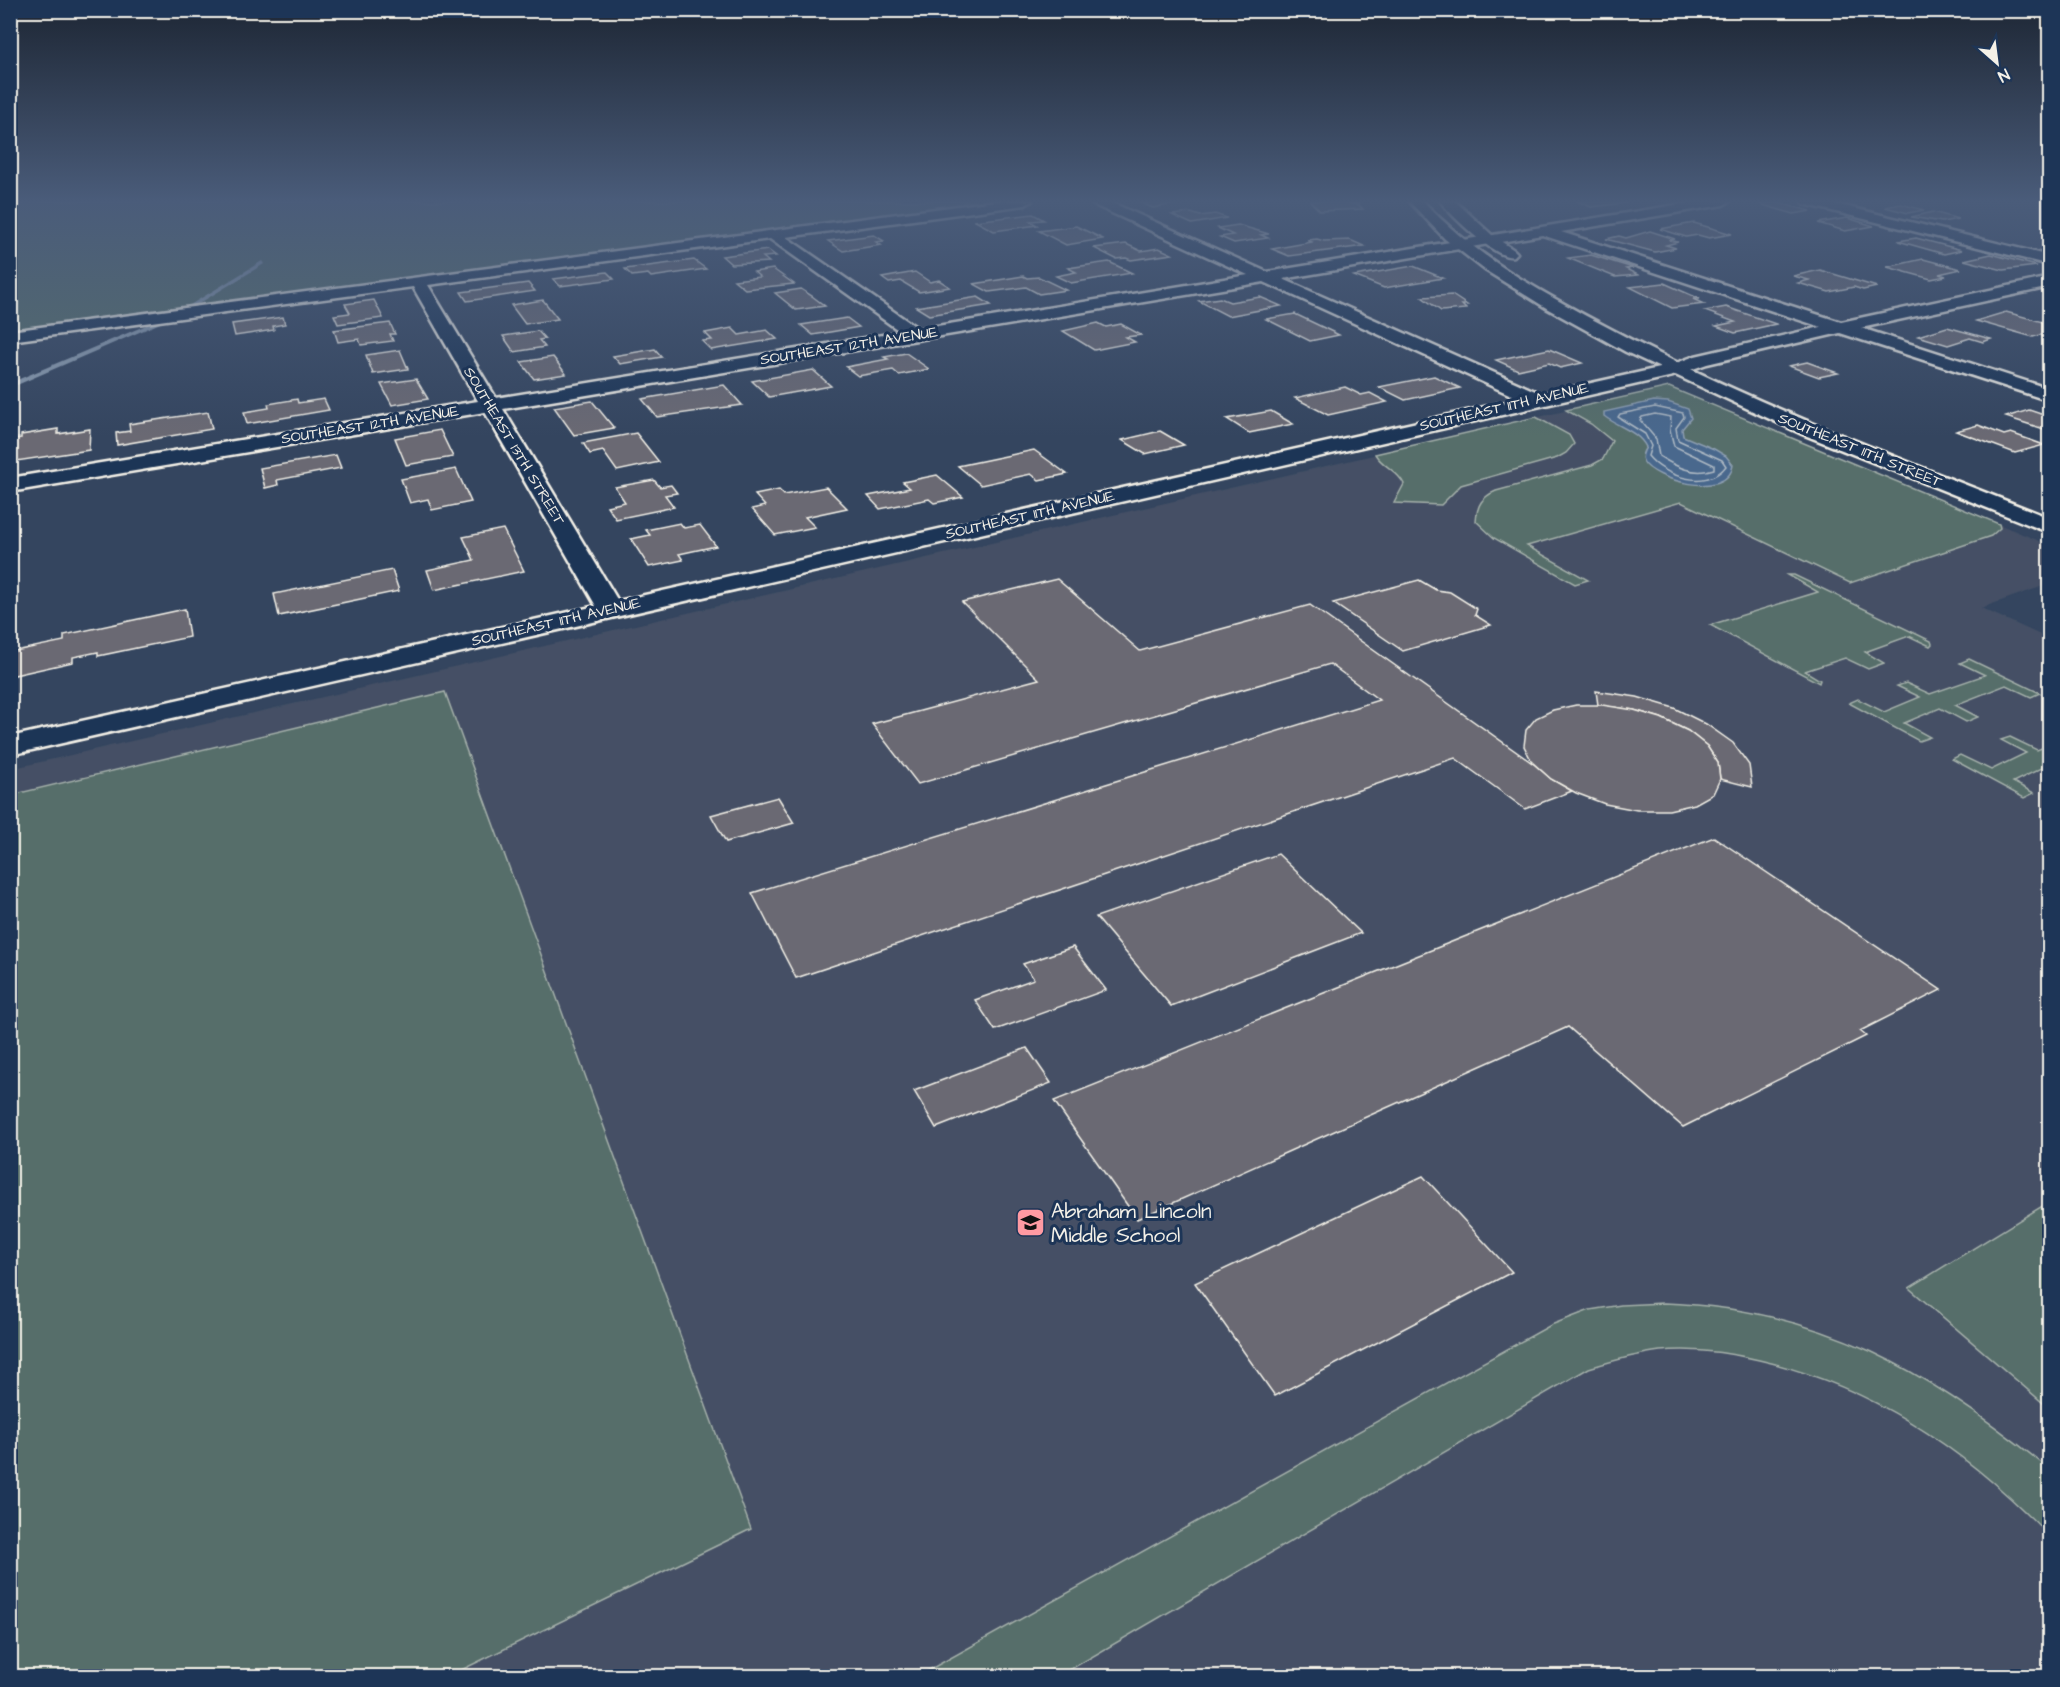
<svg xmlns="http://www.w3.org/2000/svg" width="2060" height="1687" viewBox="0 0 2060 1687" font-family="'Architects Daughter',sans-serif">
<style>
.built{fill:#445065}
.green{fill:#566e6b;stroke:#a5b0aa;stroke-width:1.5}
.water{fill:#48678d;stroke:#8d9eb1;stroke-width:1.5}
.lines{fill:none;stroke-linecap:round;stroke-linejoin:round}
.shore{stroke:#afbac4;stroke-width:1.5}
.stream{fill:#8d9eb1;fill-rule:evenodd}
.building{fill:#6a6973;stroke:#f4f1e8;stroke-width:1.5}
.street-casing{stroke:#f4f1e8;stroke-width:5}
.highway-casing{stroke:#f4f1e8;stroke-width:5}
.street{fill:#1d3557;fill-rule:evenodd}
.highway{fill:#1d3557;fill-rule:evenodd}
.labels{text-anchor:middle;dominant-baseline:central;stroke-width:6;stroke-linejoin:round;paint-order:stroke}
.far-street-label{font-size:15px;fill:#f4f1e8;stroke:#1d3557}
.near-poi-label{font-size:21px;fill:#f4f1e8;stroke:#1d3557;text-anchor:start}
</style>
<rect width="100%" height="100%" fill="#34455f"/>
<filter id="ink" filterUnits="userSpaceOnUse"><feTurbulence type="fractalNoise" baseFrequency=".0167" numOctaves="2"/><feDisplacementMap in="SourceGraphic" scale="12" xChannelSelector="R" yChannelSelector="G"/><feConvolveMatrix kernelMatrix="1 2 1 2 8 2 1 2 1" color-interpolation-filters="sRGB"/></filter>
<g filter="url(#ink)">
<path class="built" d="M 1669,387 L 2049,545 L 2049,584 L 1981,608 L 2049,639 L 2049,1676 L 11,1676 L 10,769 Z"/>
<g class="green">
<path d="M 11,201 L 999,201 L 11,330 Z"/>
<path d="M 1669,387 L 1999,524 L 2000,528 L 1991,536 L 1850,583 L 1681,502 L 1527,546 L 1588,580 L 1575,584 L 1494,538 L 1476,521 C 1477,505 1482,497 1496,491 L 1592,465 L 1603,459 L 1612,441 L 1591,424 L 1566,410 Z"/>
<path d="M 1536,417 L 1569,435 L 1574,444 L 1566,453 L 1557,458 L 1461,485 L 1441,505 L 1394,503 L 1404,484 C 1397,470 1383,467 1375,454 Z"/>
<path d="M 1788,575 L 1794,575 L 1931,641 L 1932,644 L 1930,646 L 1909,636 L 1865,652 L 1884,663 L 1868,669 L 1845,658 L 1805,671 L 1820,680 L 1819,683 L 1710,625 L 1818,592 Z"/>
<path d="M 1969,659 L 2040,693 L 2031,697 L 2006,685 L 1955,705 L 1978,717 L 1966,722 L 1940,708 L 1904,723 L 1930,737 L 1919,741 L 1849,703 L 1858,699 L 1884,712 L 1920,697 L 1897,686 L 1906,683 L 1930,694 L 1985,675 L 1960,663 Z"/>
<path d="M 445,692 L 751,1529 L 449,1676 L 11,1676 L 11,795 Z"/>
<path d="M 2010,737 L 2037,750 L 2049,745 L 2049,770 L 2044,767 L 2013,782 L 2034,793 L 2024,798 L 1952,759 L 1960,755 L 1991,770 L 2026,753 L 2001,740 Z"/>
<path d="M 2049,1202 L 2049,1408 L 1909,1288 Z"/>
<path d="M 1664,1303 C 1821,1308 1931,1372 2049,1469 L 2049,1536 C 1970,1453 1873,1386 1759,1360 C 1727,1352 1692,1348 1660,1351 C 1636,1354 1612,1361 1589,1368 L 1059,1676 L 918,1676 L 1551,1325 L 1590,1310 L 1621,1305 Z"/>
</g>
<path class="water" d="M 1654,401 L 1668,402 L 1688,409 L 1691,418 L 1682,429 L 1683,436 L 1714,449 L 1726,456 L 1733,465 C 1728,501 1653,480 1643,461 C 1641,456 1643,452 1646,447 C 1638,431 1618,427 1604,416 L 1604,412 Z"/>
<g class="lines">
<g class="shore">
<path d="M 1655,407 L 1683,413 L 1684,417 L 1676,428 L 1678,440 L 1722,460 L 1726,466 C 1707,491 1665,477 1648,456 L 1651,446 L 1645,434 L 1618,417 L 1620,414 Z"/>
<path d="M 1655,414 L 1671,417 L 1670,430 L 1674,446 L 1714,465 L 1714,469 C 1694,476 1676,467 1659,456 L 1656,439 L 1640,420 L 1642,417 Z"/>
</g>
<g class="stream">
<path d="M 262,261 L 264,264 L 190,309 L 185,308 Z"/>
<path d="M 163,318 L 165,321 L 10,388 L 10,383 Z"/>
</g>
</g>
<g class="building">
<path d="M 1136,201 L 1180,201 L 1184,202 L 1153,208 L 1143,204 L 1148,203 Z"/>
<path d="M 1310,201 L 1356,201 L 1359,203 L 1347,203 L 1359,205 L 1363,209 L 1320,211 Z"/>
<path d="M 1577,201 L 1619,201 L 1626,203 L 1591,207 Z"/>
<path d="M 1775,202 L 1811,211 L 1794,214 L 1759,204 Z"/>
<path d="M 1901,204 L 1924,210 L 1908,213 L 1885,207 Z"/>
<path d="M 1933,212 L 1958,219 L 1942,222 L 1911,217 Z"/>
<path d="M 1191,213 L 1200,216 L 1215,214 L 1227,218 L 1192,224 L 1172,215 Z"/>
<path d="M 1033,214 L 1044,220 L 1030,221 L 1037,225 L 994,231 L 975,221 Z"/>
<path d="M 1847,218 L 1874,226 L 1845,231 L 1818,223 Z"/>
<path d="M 1694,223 L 1732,234 L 1709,238 L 1698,235 L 1686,237 L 1660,229 Z"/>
<path d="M 1238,225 L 1269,234 L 1261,235 L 1268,238 L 1234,243 L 1220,237 L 1233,235 L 1218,228 Z"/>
<path d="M 1076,226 L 1103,239 L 1066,245 L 1039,231 Z"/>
<path d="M 1650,231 L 1675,239 L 1669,240 L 1678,242 L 1666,245 L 1676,248 L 1655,252 L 1606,239 L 1619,236 L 1626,238 Z"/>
<path d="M 874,235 L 884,241 L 876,242 L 881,245 L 843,251 L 828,241 Z"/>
<path d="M 1916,238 L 1962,250 L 1944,254 L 1898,241 Z"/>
<path d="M 1317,239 L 1324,241 L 1350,240 L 1364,246 L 1289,256 L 1272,249 L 1312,242 L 1307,240 Z"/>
<path d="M 1126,244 L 1141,251 L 1159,248 L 1172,254 L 1131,260 L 1126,258 L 1116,259 L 1094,248 Z"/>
<path d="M 768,250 L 776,256 L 763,257 L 769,262 L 731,264 L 722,256 Z"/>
<path d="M 1991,254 L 2037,266 L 2003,270 L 1964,260 Z"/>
<path d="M 1591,255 L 1633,268 L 1626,269 L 1638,275 L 1615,277 L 1568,258 Z"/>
<path d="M 1923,259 L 1961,269 L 1939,274 L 1946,276 L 1931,279 L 1887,267 Z"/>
<path d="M 694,260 L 706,269 L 651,277 L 648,274 L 632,276 L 625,269 Z"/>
<path d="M 1109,262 L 1132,273 L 1071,283 L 1056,276 L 1076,272 L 1068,268 Z"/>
<path d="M 1413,266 L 1443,278 L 1384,288 L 1354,276 Z"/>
<path d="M 773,269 L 794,284 L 745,289 L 734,280 L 760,277 L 754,272 Z"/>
<path d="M 1820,270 L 1877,287 L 1863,290 L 1854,287 L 1829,292 L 1798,283 L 1809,280 L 1793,276 Z"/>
<path d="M 607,272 L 614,279 L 560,286 L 553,279 Z"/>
<path d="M 915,272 L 930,282 L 939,280 L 950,287 L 919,292 L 901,281 L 889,283 L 882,278 Z"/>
<path d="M 1023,276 L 1027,278 L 1039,277 L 1066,290 L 1039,294 L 1026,287 L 989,292 L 974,284 Z"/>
<path d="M 528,283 L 535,291 L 467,301 L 461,292 Z"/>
<path d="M 1664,283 L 1700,299 L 1693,299 L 1704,304 L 1672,308 L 1630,287 Z"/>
<path d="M 801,289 L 812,296 L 825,306 L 796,310 L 775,293 Z"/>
<path d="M 1452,295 L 1467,305 L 1462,305 L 1466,309 L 1441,311 L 1422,297 Z"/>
<path d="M 978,297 L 991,305 L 929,315 L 916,307 Z"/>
<path d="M 1260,297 L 1281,306 L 1228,316 L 1199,301 L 1220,298 L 1230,302 Z"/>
<path d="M 374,300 L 383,318 L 338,324 L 334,315 L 350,313 L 345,304 Z"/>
<path d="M 543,300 L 558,319 L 525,324 L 511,305 Z"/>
<path d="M 1726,307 L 1776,324 L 1735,333 L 1716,326 L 1735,322 L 1705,311 Z"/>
<path d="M 2006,312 L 2050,324 L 2050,338 L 2040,335 L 2033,337 L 1976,321 Z"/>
<path d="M 1295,314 L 1339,335 L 1310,341 L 1266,319 Z"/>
<path d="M 283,317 L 285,324 L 273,326 L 274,330 L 235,336 L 232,324 Z"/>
<path d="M 847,318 L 859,327 L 813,335 L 801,325 Z"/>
<path d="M 390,323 L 395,334 L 390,334 L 393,341 L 361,345 L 359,339 L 338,342 L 334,330 Z"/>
<path d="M 1098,323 L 1106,327 L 1121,324 L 1141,335 L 1126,337 L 1135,342 L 1094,350 L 1063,331 Z"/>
<path d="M 1947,327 L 1991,339 L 1983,342 L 1970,338 L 1948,345 L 1918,336 Z"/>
<path d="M 732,328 L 739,335 L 767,330 L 777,339 L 711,350 L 702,341 L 712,340 L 705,333 Z"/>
<path d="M 538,331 L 545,339 L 539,340 L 545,347 L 514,352 L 503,336 Z"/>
<path d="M 655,349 L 662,357 L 620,364 L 613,356 Z"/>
<path d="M 1549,349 L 1582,363 L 1560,368 L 1549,363 L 1518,370 L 1496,360 Z"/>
<path d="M 400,350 L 408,369 L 373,374 L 366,355 Z"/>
<path d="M 906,353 L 929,369 L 899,375 L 893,370 L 858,376 L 846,367 L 888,359 L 884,357 Z"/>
<path d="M 553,357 L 566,374 L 534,379 L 521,362 Z"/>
<path d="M 1807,362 L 1838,373 L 1819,377 L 1789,366 Z"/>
<path d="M 813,370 L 831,386 L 769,397 L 752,381 Z"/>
<path d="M 1434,376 L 1460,388 L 1405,400 L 1379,387 Z"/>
<path d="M 416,379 L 428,399 L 392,405 L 381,384 Z"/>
<path d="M 724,385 L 742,405 L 657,417 L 642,399 Z"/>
<path d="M 1345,387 L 1361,395 L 1370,393 L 1387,402 L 1328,415 L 1295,398 Z"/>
<path d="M 297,399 L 298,403 L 324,399 L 329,410 L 247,424 L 244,412 L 269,408 L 268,404 Z"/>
<path d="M 592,401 L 614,428 L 574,435 L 554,407 Z"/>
<path d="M 2029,410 L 2050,417 L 2050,431 L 2006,417 Z"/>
<path d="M 1271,411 L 1293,424 L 1249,433 L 1227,419 Z"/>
<path d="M 208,412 L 212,429 L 117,445 L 116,433 L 130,431 L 129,424 Z"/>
<path d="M 1978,425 L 2004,435 L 2011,433 L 2044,445 L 2015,453 L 1956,431 Z"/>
<path d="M 58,429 L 58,434 L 90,429 L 89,450 L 10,462 L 10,439 L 21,438 L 21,435 Z"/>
<path d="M 440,430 L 453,457 L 406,465 L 395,438 Z"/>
<path d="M 1160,431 L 1184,445 L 1145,454 L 1122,440 Z"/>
<path d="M 636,433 L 659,462 L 617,471 L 603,451 L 590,454 L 583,443 Z"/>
<path d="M 1034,450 L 1067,474 L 1039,480 L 1031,474 L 981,485 L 958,466 Z"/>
<path d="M 336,455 L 341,468 L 277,480 L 278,485 L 265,488 L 260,468 Z"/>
<path d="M 456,469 L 471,502 L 432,510 L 428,499 L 410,503 L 401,479 Z"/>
<path d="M 937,475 L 963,497 L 934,503 L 929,499 L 880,509 L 868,496 L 910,488 L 903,482 Z"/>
<path d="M 654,480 L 660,487 L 671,485 L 677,493 L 665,495 L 674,507 L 616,519 L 607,506 L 625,502 L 615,487 Z"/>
<path d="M 826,487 L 847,508 L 805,517 L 815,527 L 775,535 L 752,509 L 765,506 L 755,495 L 779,490 L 784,495 Z"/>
<path d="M 680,523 L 684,528 L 700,525 L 716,546 L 679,554 L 683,560 L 649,567 L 631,539 L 650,535 L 646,530 Z"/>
<path d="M 503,529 L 524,571 L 434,590 L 427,570 L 474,560 L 463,537 Z"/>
<path d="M 392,570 L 399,591 L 279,616 L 274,594 Z"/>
<path d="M 1057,579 L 1140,651 L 1310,605 L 1535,765 L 1551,779 L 1572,791 L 1525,809 L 1455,758 L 796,978 L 752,893 L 1379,700 L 1330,664 L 918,784 L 872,724 L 1039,679 L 962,602 Z"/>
<path d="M 1419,580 L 1436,590 L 1450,592 L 1477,609 L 1475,615 L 1491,625 L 1403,651 L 1333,603 Z"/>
<path d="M 185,609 L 189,637 L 98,656 L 98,652 L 73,657 L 73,662 L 10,676 L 10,652 L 64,641 L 64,635 Z"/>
<path d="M 1596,691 L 1637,697 L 1674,708 L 1706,724 L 1733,743 L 1749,765 L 1752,787 L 1720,779 L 1718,763 L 1707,746 L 1688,731 L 1661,718 L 1634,710 L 1598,705 Z"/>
<path d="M 1576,705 L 1602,705 L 1634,710 L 1661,718 L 1688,731 L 1707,746 L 1718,763 L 1720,779 L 1713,794 L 1695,804 L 1669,810 L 1637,810 L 1605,804 L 1576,793 L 1551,779 L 1532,762 L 1524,746 L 1526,730 L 1536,718 L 1553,710 Z"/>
<path d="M 778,797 L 794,823 L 726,842 L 711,815 Z"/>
<path d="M 1714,837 L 1941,990 L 1860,1031 L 1866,1036 L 1683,1127 L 1568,1027 L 1137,1219 L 1054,1101 Z"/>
<path d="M 1278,854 L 1361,933 L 1171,1006 L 1096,917 Z"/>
<path d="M 1073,947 L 1106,990 L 995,1030 L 975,1000 L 1034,979 L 1023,964 Z"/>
<path d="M 1027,1048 L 1051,1083 L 936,1128 L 914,1091 Z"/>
<path d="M 1423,1176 L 1512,1272 L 1275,1396 L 1195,1283 Z"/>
</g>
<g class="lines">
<defs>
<g id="street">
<path d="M 996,201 L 1032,201 L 1025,205 L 786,237 L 919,329 L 1248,275 L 1092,204 L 1090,201 L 1108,201 L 1267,272 L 1700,201 L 1730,201 L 1723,205 L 1561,232 L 1841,322 L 2050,277 L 2050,287 L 1861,328 L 2050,389 L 2050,401 L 1840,333 L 1707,364 L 1673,376 L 10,755 L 10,737 L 596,606 L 485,412 L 10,492 L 10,478 L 478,401 L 413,287 L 10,341 L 10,331 ZM 1542,235 L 1821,327 L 1695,356 L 1668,366 L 1542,394 L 1283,279 ZM 770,239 L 901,332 L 496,398 L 428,285 ZM 1264,282 L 1520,399 L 618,601 L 503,409 Z"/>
<path d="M 1802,201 L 1824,201 L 2050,256 L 2050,265 L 1804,204 Z"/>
</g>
<g id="highway">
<path d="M 1409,201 L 1423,201 C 1475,257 1542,293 1609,328 C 1750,403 1901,459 2050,518 L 2050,533 L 1802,434 L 1626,352 L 1548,309 L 1485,270 L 1445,239 Z"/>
<path d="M 1440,201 L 1455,201 L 1493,236 L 1514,250 L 1517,253 L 1514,256 C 1497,261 1451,215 1440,201 Z"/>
</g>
</defs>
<use href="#street" class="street-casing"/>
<use href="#highway" class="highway-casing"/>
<use href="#street" class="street"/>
<use href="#highway" class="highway"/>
</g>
</g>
<linearGradient id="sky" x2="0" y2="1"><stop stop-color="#1d2634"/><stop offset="0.46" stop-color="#4a5c7a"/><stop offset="1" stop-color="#4a5c7a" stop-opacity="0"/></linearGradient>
<rect width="2060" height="437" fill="url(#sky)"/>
<defs>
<symbol id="school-square" viewBox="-11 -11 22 22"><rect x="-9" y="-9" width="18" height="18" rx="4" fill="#ff9aa2" stroke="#1d3557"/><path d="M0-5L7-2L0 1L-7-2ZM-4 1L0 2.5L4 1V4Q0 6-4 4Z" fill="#111"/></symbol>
</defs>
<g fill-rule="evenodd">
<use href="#school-square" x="1014" y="1206" width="33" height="33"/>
</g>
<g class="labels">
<g class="far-street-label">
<text transform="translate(849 346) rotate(-9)">SOUTHEAST 12TH AVENUE</text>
<text transform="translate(1504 407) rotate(-13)">SOUTHEAST 11TH AVENUE</text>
<text transform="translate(370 425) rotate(-9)">SOUTHEAST 12TH AVENUE</text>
<text transform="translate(514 446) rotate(59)">SOUTHEAST 13TH STREET</text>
<text transform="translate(1860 450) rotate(22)">SOUTHEAST 11TH STREET</text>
<text transform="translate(1030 515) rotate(-13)">SOUTHEAST 11TH AVENUE</text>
<text transform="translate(556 622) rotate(-13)">SOUTHEAST 11TH AVENUE</text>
</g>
<g class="near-poi-label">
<text x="1051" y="1211">Abraham Lincoln<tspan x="1051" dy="24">Middle School</tspan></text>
</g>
</g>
<rect width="2060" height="1687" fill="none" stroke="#1d3557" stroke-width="36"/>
<rect x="18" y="18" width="2024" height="1651" fill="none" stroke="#f4f1e8" stroke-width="2" filter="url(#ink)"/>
<g transform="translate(1997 63) rotate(152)" stroke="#1d3557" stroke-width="4.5" paint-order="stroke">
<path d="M0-4.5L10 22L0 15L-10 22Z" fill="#f4f1e8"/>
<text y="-9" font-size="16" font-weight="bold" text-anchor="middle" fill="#f4f1e8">N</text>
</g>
</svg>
